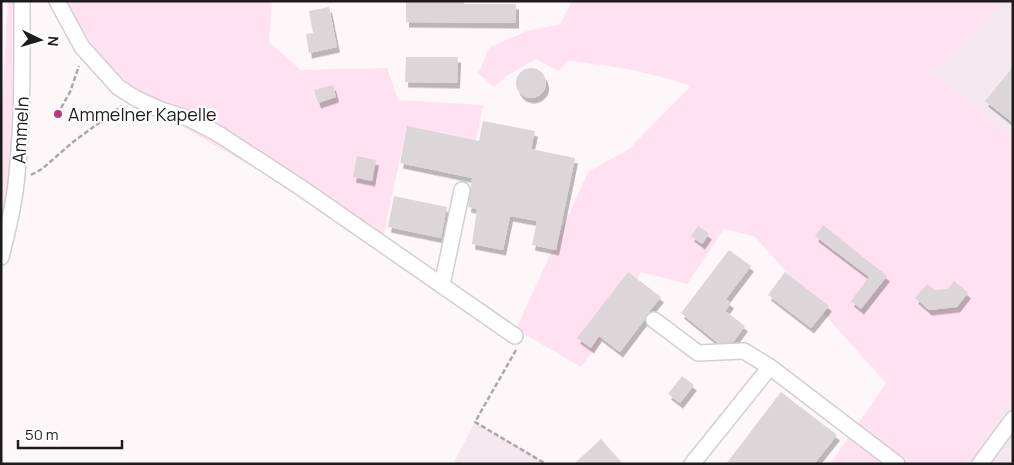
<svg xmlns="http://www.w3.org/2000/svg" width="1014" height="465" viewBox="0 0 1014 465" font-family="Manrope,sans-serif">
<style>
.built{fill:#f5e7ee}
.green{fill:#ffe1ef}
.building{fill:#dcd6d9;filter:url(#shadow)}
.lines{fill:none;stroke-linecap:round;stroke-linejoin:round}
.minor-casing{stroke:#d4ced0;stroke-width:18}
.path{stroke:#aca8aa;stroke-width:2.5;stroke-dasharray:5 2.5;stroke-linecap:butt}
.minor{stroke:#fff;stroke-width:15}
.poi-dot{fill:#b63682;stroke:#fff;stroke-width:2}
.labels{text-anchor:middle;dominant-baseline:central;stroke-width:4.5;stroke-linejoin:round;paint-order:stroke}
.poi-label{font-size:18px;fill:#1d1b1c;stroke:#fff;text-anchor:start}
.street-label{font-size:18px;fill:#1d1b1c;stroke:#fff}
</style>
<defs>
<filter id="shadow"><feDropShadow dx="3" dy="5.5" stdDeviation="0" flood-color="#0004"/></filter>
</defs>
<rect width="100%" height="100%" fill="#fdf7fa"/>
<g class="built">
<path d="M 1003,1 L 1013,1 L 1013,138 L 931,73 Z"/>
<path d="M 1013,396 L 1013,464 L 967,464 Z"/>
<path d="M 475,422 L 543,461 L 545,464 L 453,464 Z"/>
</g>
<g class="green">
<path d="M 8,1 L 18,1 L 17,87 L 5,229 L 1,242 L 1,120 Z"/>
<path d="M 66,1 L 272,1 L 269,42 L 301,70 L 387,68 L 398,100 L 483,105 L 475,145 L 405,135 L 380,251 L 286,186 L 183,127 L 179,107 C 164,101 149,96 136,88 C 103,67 85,34 66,1 Z"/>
<path d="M 572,1 L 1003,1 L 932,72 L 1013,138 L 1013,396 L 967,464 L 830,464 L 886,383 L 754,236 L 724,229 L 687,284 L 641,272 L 598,345 L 581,367 L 516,329 L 588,172 L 629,149 L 691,86 C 651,72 610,65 569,61 L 558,71 L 536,59 L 508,75 L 494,87 L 478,73 L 490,47 L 527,31 L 560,24 Z"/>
</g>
<g class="building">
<path d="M 406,1 L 464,1 L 464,4 L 516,4 L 516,23 L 406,22 Z"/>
<path d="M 329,7 L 337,47 L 309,53 L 306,34 L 313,33 L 309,11 Z"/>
<path d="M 406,57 L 458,57 L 457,83 L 405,82 Z"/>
<path d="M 1013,67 L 1013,123 L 985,101 Z"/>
<circle cx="531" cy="83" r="15"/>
<path d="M 333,85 L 336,97 L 318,103 L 314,90 Z"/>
<path d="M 483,121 L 535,131 L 531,149 L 575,158 L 556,250 L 532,245 L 537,221 L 510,216 L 503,250 L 472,244 L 477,209 L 468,207 L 472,178 L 400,163 L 407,126 L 479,141 Z"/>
<path d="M 357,156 L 376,160 L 372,181 L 353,177 Z"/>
<path d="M 394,196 L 447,207 L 441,238 L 388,227 Z"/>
<path d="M 823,225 L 887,276 L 861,309 L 851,301 L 869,277 L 815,236 Z"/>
<path d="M 698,226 L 709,234 L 702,244 L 691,236 Z"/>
<path d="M 729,250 L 751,266 L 726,299 L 731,303 L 725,311 L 745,326 L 733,342 L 718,343 L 681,313 Z"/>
<path d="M 628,272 L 661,297 L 647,314 L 645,319 L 620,352 L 599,336 L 591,348 L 577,338 Z"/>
<path d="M 785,272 L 829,306 L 811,328 L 768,295 Z"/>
<path d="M 954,281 L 968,293 L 957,307 L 929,310 L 915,298 L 927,284 L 935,290 L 948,289 Z"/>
<path d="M 682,376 L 694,385 L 680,403 L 668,394 Z"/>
<path d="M 781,392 L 837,435 L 814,464 L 726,464 Z"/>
<path d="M 601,439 L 623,464 L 574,464 Z"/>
</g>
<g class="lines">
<defs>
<g id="minor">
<path d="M 57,1 L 82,47 L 118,87 L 135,98 L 161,110 L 190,119 L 217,133 L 300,187 L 515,336"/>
<path d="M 1,257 C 8,230 15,202 17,174 C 23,117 22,59 22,1"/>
<path d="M 442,285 L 462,190"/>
<path d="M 654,320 L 698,353 L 744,351 L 770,367 L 897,464"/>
<path d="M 692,464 L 770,367"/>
<path d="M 980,464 L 1013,419"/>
</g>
</defs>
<use href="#minor" class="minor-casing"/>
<g class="path">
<path d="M 61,108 L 70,92 L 79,66"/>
<path d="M 31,175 L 42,169 L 73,142 L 122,106"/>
<path d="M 516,350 L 475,422 L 546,464"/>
</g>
<use href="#minor" class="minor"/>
</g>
<circle class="poi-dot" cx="58" cy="114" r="5"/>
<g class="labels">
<g class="poi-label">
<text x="68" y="114">Ammelner Kapelle</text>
</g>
<g class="street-label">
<text transform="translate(20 130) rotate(-87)">Ammeln</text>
</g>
</g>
<rect width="1014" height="465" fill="none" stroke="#1d1b1c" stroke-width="5"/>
<g transform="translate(40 40) rotate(95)" stroke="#ffffff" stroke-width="4" paint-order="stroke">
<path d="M0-4L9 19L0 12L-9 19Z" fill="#1d1b1c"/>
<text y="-8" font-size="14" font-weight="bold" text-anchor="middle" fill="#1d1b1c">N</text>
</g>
<path d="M18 440v8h104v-8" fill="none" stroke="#1d1b1c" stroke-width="2.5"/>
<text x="25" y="440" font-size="15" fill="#1d1b1c" stroke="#ffffff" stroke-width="4" paint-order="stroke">50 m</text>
</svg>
